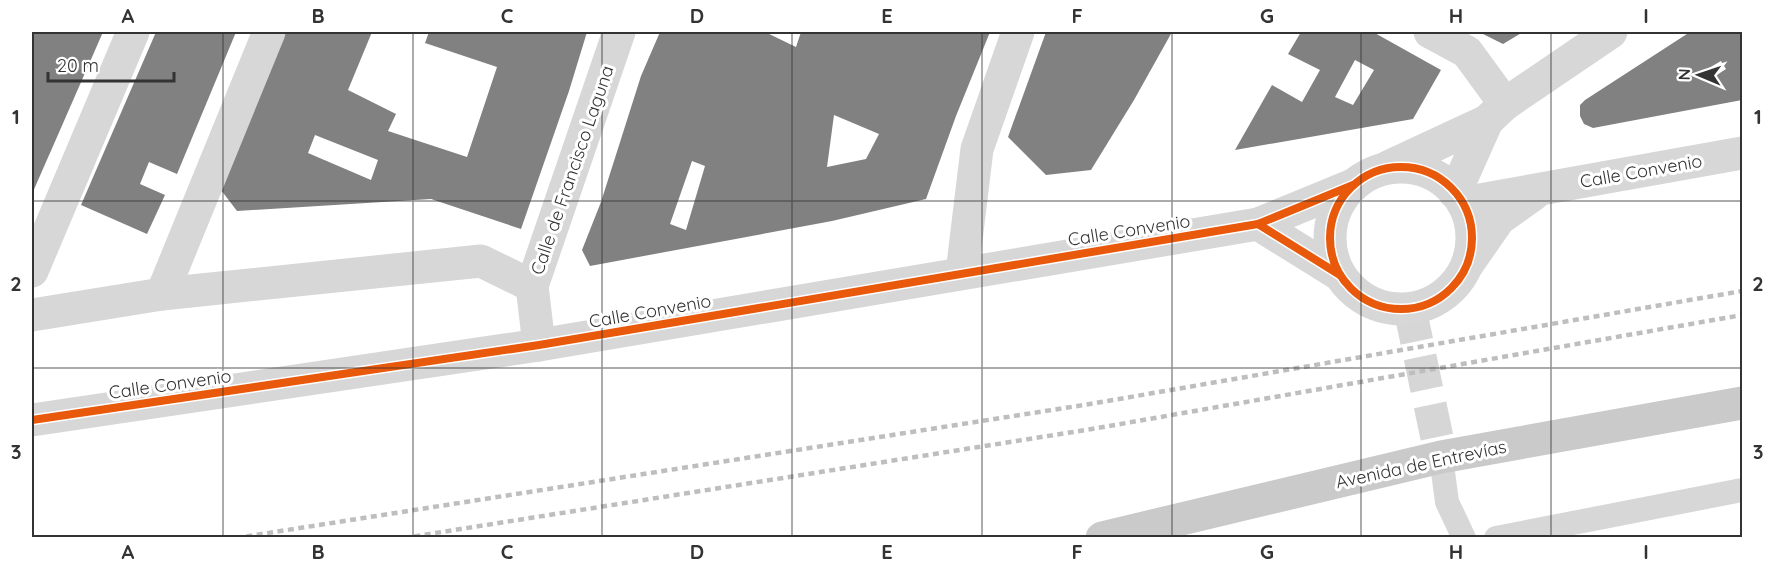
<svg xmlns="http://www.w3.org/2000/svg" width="1774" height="569" viewBox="0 0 1774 569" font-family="Quicksand,sans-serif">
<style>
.building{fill:#818181;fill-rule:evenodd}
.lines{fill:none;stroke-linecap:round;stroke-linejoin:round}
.tertiary-tunnel{stroke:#d6d6d6;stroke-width:33;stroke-dasharray:33 16;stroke-linecap:butt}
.service{stroke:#d7d7d7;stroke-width:24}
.minor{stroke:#d7d7d7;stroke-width:33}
.tertiary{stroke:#d7d7d7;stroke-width:33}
.primary{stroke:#cacaca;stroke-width:33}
.rail{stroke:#bebebe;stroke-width:4.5;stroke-dasharray:6 4.5;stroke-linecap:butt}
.cycleway-casing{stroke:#fff;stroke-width:11}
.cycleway{stroke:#e8590c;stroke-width:8}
.grid{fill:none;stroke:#333;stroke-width:1.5;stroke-opacity:0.55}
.labels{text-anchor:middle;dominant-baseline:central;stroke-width:6;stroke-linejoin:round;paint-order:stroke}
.street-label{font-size:18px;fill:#333;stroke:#fff}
.neatline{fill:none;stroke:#333;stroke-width:2}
.grid-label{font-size:20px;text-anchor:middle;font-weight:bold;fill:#333}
</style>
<rect width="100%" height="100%" fill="#fff"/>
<g class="building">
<path d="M 32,32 L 103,32 L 32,194 Z"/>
<path d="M 156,32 L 236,32 L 177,174 L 149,162 L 140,184 L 165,195 L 147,234 L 81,205 Z"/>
<path d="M 284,32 L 372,32 L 348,90 L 396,114 L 388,131 L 467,157 L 497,67 L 425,43 L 429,32 L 587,32 L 569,91 L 521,229 L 431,199 L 237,211 L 218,186 ZM 315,135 L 378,160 L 371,180 L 308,153 Z"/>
<path d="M 660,32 L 765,32 L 796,47 L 801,32 L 990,32 L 956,116 L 926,199 L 832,221 L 590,266 L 582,250 L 601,202 L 641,76 ZM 834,115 L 879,134 L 866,159 L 827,167 ZM 692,161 L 705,166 L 686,230 L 670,224 Z"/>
<path d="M 1046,32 L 1172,32 L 1134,100 L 1091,170 L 1046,175 L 1008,137 Z"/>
<path d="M 1301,32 L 1373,32 L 1441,70 L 1413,119 L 1235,150 L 1272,85 L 1302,102 L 1320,70 L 1288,54 ZM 1355,60 L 1374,70 L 1353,105 L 1335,97 Z"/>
<path d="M 1479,32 L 1523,32 L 1503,44 Z"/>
<path d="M 1690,32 L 1742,32 L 1742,100 L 1593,128 L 1584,124 L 1580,116 L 1580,105 L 1585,100 ZM 1721,61 L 1726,69 L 1706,82 L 1702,72 Z"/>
</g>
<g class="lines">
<path class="tertiary-tunnel" d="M 1410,309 L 1441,457"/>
<g class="service">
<path d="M 1441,457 L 1447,502 L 1464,538"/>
<path d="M 1496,538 L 1742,490"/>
</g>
<g class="minor">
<path d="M 1505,104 L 1611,32"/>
<path d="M 32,271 L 133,32"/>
<path d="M 962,273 L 977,149 L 1018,32"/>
<path d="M 162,294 L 269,32"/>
<path d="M 32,315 L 162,294 L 481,261 L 532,286"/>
<path d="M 539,345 L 532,286 L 619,32"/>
</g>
<g class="tertiary">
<path d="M 1388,167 L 1487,121 L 1505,104 L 1467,52 L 1430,32"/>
<circle cx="1401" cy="238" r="71"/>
<path d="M 1455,193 L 1487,121"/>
<path d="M 1463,203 L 1742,153"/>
<path d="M 1258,224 L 1340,275"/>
<path d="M 1467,265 L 1499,219 L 1534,194"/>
<path d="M 32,420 L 539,345 L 1258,224 L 1353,185"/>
</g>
<path class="primary" d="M 1102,538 L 1441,457 L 1742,403"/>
<g class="rail">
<path d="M 236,538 L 1090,404 L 1742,291"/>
<path d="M 404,538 L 1092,429 L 1742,315"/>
</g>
<defs>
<g id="cycleway">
<circle cx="1401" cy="238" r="71"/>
<path d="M 1258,224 L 1340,275"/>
<path d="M 32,420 L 539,345 L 1258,224 L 1353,185"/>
</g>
</defs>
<use href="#cycleway" class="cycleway-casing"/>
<use href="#cycleway" class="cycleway"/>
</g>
<path class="grid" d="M 223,32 L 223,538M 413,32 L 413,538M 602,32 L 602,538M 792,32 L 792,538M 982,32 L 982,538M 1172,32 L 1172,538M 1361,32 L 1361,538M 1551,32 L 1551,538M 32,201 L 1742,201M 32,368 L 1742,368"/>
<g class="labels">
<g class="street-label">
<text transform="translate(572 170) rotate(-71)">Calle de Francisco Laguna</text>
<text transform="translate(1641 171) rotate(-10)">Calle Convenio</text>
<text transform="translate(1129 230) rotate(-9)">Calle Convenio</text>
<text transform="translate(650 311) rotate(-10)">Calle Convenio</text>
<text transform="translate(170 384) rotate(-8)">Calle Convenio</text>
<text transform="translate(1421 464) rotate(-12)">Avenida de Entrevías</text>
</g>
</g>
<rect width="1774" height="569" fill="none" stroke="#ffffff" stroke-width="66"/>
<g transform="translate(1699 75) rotate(272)" stroke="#ffffff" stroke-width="4.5" paint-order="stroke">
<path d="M0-4.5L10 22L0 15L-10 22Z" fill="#333333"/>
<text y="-9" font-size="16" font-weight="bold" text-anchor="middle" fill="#333333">N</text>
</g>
<path d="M48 72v9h126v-9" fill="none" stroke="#333333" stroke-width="3"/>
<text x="57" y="72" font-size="18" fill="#333333" stroke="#ffffff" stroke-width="4.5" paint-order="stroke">20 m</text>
<rect x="33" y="33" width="1708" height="503" class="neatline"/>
<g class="grid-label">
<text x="128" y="23">A</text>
<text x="318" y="23">B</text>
<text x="507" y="23">C</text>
<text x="697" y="23">D</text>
<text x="887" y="23">E</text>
<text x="1077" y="23">F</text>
<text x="1267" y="23">G</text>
<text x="1456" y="23">H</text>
<text x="1646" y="23">I</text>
<text x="16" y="124">1</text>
<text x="1758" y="124">1</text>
<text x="16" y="291">2</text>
<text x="1758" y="291">2</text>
<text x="16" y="459">3</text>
<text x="1758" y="459">3</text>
<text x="128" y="559">A</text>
<text x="318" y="559">B</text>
<text x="507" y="559">C</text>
<text x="697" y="559">D</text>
<text x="887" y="559">E</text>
<text x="1077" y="559">F</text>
<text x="1267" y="559">G</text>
<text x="1456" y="559">H</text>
<text x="1646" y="559">I</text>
</g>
</svg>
